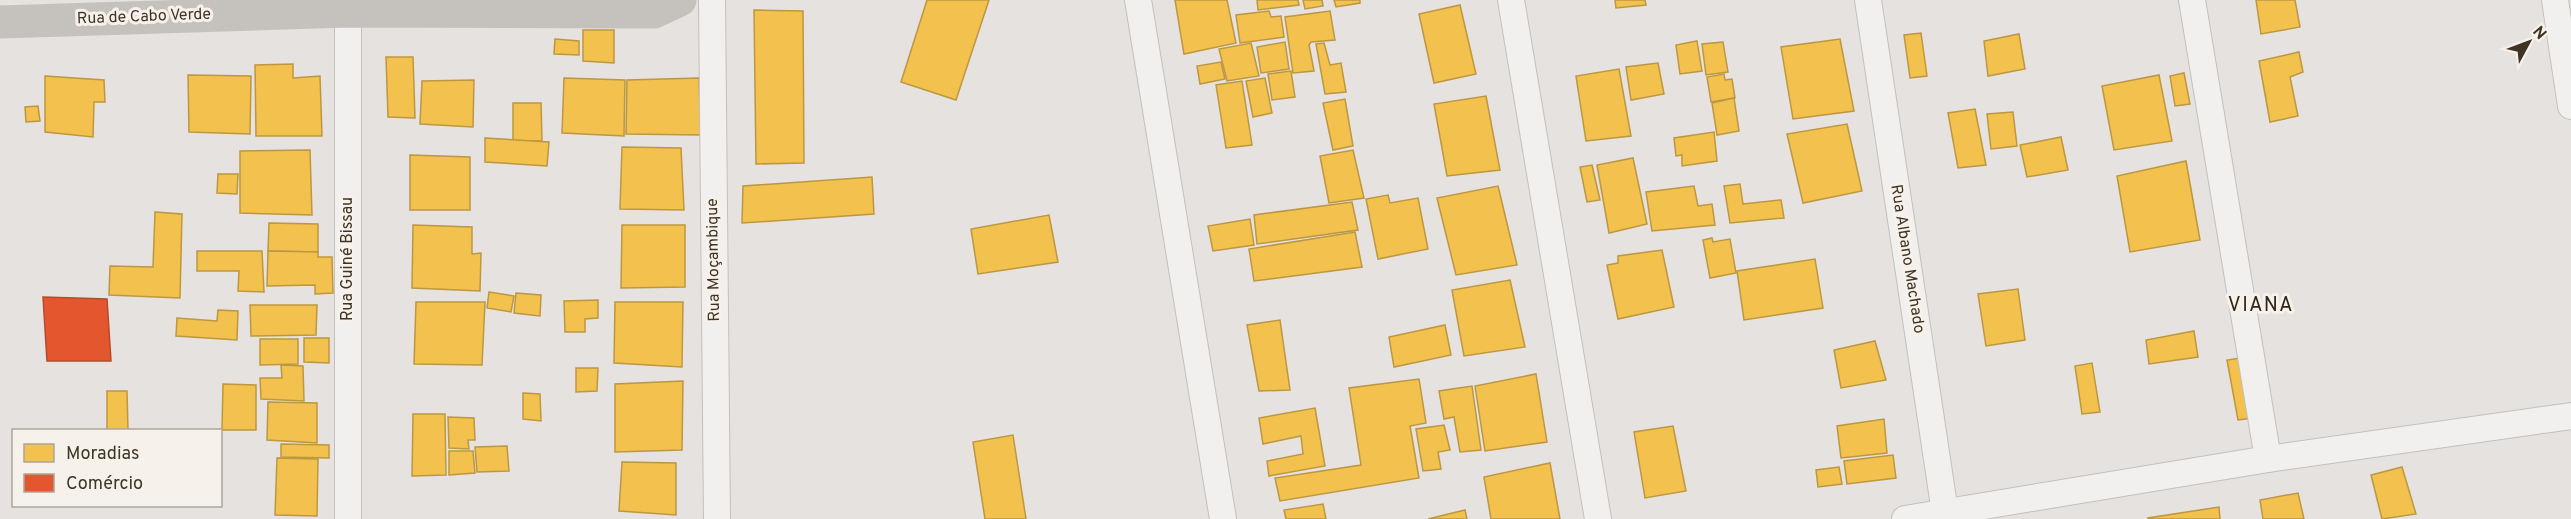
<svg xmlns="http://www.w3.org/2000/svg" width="2571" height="519" viewBox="0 0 2571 519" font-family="Overpass,sans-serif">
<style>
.homes{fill:#f2c14e;stroke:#bd9741;stroke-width:1.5}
.shops{fill:#e4572e;stroke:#b34c2b;stroke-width:1.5}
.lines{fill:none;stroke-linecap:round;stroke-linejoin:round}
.minor-casing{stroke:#c3c0bd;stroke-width:28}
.minor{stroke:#f2f0ee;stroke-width:26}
.secondary{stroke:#c5c2bd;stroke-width:33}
.labels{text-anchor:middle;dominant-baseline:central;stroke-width:6;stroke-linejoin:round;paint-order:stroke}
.street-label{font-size:16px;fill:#403424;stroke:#f6f1eb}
.quarter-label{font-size:20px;letter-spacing:1.5px;fill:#302617;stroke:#f6f1eb}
</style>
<rect width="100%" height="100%" fill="#e5e2df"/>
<g class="homes">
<path d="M 927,0 L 989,0 L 956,100 L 901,82 Z"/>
<path d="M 1175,0 L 1227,0 L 1236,43 L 1184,54 Z"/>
<path d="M 1257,0 L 1298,0 L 1299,5 L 1258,10 Z"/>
<path d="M 1303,0 L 1322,0 L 1323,6 L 1305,9 Z"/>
<path d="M 1334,0 L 1360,0 L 1360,3 L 1336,7 Z"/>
<path d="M 1615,0 L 1645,0 L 1646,5 L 1616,8 Z"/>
<path d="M 2256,0 L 2295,0 L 2300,27 L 2261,34 Z"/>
<path d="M 1460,5 L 1476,74 L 1434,83 L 1419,14 Z"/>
<path d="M 754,10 L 803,11 L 804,163 L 756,164 Z"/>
<path d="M 1269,11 L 1271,17 L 1281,16 L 1284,37 L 1240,43 L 1236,15 Z"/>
<path d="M 1330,11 L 1335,40 L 1311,42 L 1309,45 L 1314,71 L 1293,73 L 1285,17 Z"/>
<path d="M 583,30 L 614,30 L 614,63 L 583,61 Z"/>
<path d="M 1921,33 L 1927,76 L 1910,78 L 1904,35 Z"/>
<path d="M 2019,34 L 2025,69 L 1988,76 L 1984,41 Z"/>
<path d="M 555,39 L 579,41 L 579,55 L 554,54 Z"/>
<path d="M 1840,39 L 1854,111 L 1793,119 L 1781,47 Z"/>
<path d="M 1697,41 L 1702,71 L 1680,74 L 1676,45 Z"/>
<path d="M 1285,42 L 1289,69 L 1261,73 L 1257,47 Z"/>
<path d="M 1723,42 L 1728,72 L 1706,75 L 1702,44 Z"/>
<path d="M 1251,43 L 1259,76 L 1227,81 L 1219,49 Z"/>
<path d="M 1324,43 L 1330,65 L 1341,63 L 1346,92 L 1325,94 L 1316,44 Z"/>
<path d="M 2299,52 L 2303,72 L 2290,77 L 2298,116 L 2270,122 L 2259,61 Z"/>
<path d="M 386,57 L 413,57 L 415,118 L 388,117 Z"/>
<path d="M 1221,62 L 1225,79 L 1200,84 L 1197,66 Z"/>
<path d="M 1658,63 L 1664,94 L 1631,100 L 1626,67 Z"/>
<path d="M 293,64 L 293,78 L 320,76 L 322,136 L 256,136 L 255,65 Z"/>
<path d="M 1619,69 L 1631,136 L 1586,141 L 1576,76 Z"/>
<path d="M 1291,71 L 1295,97 L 1272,100 L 1268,74 Z"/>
<path d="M 2184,73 L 2190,104 L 2175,106 L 2170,76 Z"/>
<path d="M 1724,74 L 1725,80 L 1732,79 L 1735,98 L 1711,102 L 1707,77 Z"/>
<path d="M 188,75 L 251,76 L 250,134 L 189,132 Z"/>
<path d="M 2159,75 L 2172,141 L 2114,150 L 2102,86 Z"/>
<path d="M 45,76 L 104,80 L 105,102 L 94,102 L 93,137 L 45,132 Z"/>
<path d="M 564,78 L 625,80 L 624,136 L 562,133 Z"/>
<path d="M 699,78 L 701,135 L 626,134 L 627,80 Z"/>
<path d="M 1265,78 L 1272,113 L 1253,117 L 1246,81 Z"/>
<path d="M 474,80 L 473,127 L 420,124 L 422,81 Z"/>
<path d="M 1242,81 L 1252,145 L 1226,148 L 1216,85 Z"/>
<path d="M 1486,96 L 1500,170 L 1447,176 L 1434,104 Z"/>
<path d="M 1734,98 L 1739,131 L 1717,135 L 1712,103 Z"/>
<path d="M 1345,99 L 1353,146 L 1333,150 L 1323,103 Z"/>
<path d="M 513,103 L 541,103 L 542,141 L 513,141 Z"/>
<path d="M 38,106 L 40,121 L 26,122 L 25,107 Z"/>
<path d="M 1975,109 L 1986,165 L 1958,168 L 1948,113 Z"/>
<path d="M 2013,112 L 2017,146 L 1991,149 L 1987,114 Z"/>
<path d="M 1847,124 L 1862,191 L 1803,203 L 1787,134 Z"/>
<path d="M 1714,132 L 1717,161 L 1682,166 L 1682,155 L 1676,156 L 1674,138 Z"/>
<path d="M 2061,137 L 2068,170 L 2027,177 L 2020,145 Z"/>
<path d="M 485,138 L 549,142 L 547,166 L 485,162 Z"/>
<path d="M 622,147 L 681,148 L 684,210 L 620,209 Z"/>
<path d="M 310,150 L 312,215 L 240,213 L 240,151 Z"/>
<path d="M 1353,150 L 1364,198 L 1329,203 L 1320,156 Z"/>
<path d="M 410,155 L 470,157 L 470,210 L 410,210 Z"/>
<path d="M 1633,158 L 1647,224 L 1609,233 L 1597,165 Z"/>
<path d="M 2186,161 L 2200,240 L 2130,252 L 2117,176 Z"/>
<path d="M 1592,165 L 1600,200 L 1587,202 L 1580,167 Z"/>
<path d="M 218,174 L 238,174 L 237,194 L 217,193 Z"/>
<path d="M 872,177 L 874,214 L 742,223 L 743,186 Z"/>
<path d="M 1740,184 L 1743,204 L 1781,200 L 1784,218 L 1730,223 L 1724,186 Z"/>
<path d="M 1498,186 L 1517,265 L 1456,275 L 1437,198 Z"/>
<path d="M 1694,186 L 1698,206 L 1712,204 L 1715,225 L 1652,231 L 1646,192 Z"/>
<path d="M 1388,195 L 1390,203 L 1418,198 L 1428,249 L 1378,259 L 1366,199 Z"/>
<path d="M 1352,202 L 1358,230 L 1257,244 L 1254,215 Z"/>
<path d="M 155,212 L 182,214 L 180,298 L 109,295 L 110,266 L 153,267 Z"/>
<path d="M 1049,215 L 1058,262 L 978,274 L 971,229 Z"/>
<path d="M 1250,219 L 1254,245 L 1213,251 L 1208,226 Z"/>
<path d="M 269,223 L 318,224 L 318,252 L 268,251 Z"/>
<path d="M 413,225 L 472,227 L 472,254 L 481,253 L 480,291 L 412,288 Z"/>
<path d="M 622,225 L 685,225 L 685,287 L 621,288 Z"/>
<path d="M 1355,232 L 1362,267 L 1254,281 L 1249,249 Z"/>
<path d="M 1712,238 L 1713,242 L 1730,239 L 1736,273 L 1710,278 L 1703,240 Z"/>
<path d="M 1662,250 L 1674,307 L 1618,319 L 1607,265 L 1618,263 L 1618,256 Z"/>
<path d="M 197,251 L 262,251 L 264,292 L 238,291 L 239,271 L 197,271 Z"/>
<path d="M 268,251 L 318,252 L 318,257 L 332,257 L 333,293 L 315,294 L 315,285 L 267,286 Z"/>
<path d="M 1815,259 L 1823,308 L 1744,320 L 1737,271 Z"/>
<path d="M 1510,280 L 1525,347 L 1464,356 L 1452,290 Z"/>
<path d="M 2018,289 L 2025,340 L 1986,346 L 1978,294 Z"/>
<path d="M 489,292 L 514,296 L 511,312 L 487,308 Z"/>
<path d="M 516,293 L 541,295 L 540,316 L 514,313 Z"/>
<path d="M 598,300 L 598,318 L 585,319 L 585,332 L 565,332 L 564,301 Z"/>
<path d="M 416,302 L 485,302 L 482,365 L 414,364 Z"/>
<path d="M 615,302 L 683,302 L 682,367 L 614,363 Z"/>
<path d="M 250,305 L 317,305 L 316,335 L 251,336 Z"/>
<path d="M 218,310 L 238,311 L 237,340 L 176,336 L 177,318 L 217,321 Z"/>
<path d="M 1280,320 L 1290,390 L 1259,391 L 1247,325 Z"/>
<path d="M 1445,325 L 1451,355 L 1394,367 L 1389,337 Z"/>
<path d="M 2194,331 L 2198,357 L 2149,364 L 2146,340 Z"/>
<path d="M 304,338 L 329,338 L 329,363 L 304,362 Z"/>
<path d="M 260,339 L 298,339 L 298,364 L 260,365 Z"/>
<path d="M 1875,341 L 1886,380 L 1841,388 L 1834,350 Z"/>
<path d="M 2240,358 L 2253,418 L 2238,420 L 2227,360 Z"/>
<path d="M 2092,363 L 2100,412 L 2082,414 L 2075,366 Z"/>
<path d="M 281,365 L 303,366 L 304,401 L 261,399 L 260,378 L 282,378 Z"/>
<path d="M 576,368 L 598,368 L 597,391 L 576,392 Z"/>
<path d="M 1536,374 L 1547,442 L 1485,451 L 1475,386 Z"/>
<path d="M 1419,379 L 1426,423 L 1410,426 L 1419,478 L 1280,501 L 1275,478 L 1361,465 L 1349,388 Z"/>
<path d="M 683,381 L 682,450 L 615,452 L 615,384 Z"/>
<path d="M 223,384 L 256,385 L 256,430 L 222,430 Z"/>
<path d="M 1472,386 L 1481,450 L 1460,452 L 1454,417 L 1444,419 L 1439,391 Z"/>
<path d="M 107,391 L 127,391 L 128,430 L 107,430 Z"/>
<path d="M 523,393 L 540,394 L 541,421 L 523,419 Z"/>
<path d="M 268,402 L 317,403 L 317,443 L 267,440 Z"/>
<path d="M 1315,408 L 1325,466 L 1269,476 L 1267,461 L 1303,454 L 1301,436 L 1263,444 L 1259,418 Z"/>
<path d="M 413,414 L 445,414 L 446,475 L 412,476 Z"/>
<path d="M 448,417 L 474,418 L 475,440 L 468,440 L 469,449 L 449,448 Z"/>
<path d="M 1884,419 L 1887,453 L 1841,458 L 1837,426 Z"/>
<path d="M 1444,425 L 1450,450 L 1438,452 L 1441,469 L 1423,471 L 1416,429 Z"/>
<path d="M 1673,426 L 1686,491 L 1645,498 L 1634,432 Z"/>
<path d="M 1013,435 L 1026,519 L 985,519 L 973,442 Z"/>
<path d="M 281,444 L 329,445 L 329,458 L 281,457 Z"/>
<path d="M 507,446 L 509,471 L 477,472 L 475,447 Z"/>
<path d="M 449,451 L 473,451 L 475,473 L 449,475 Z"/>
<path d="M 1893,455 L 1896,478 L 1847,484 L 1844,461 Z"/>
<path d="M 277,458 L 318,459 L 317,516 L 275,515 Z"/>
<path d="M 622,462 L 676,463 L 676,515 L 619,511 Z"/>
<path d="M 1550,463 L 1560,519 L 1491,519 L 1484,477 Z"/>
<path d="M 1839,467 L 1842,484 L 1818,487 L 1816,470 Z"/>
<path d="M 2402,467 L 2416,514 L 2382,519 L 2371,475 Z"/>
<path d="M 2298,493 L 2304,519 L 2263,519 L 2260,500 Z"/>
<path d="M 1323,504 L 1326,519 L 1286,519 L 1284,510 Z"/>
<path d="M 2219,507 L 2220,519 L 2148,519 L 2148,518 Z"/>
<path d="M 1465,510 L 1467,519 L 1428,519 Z"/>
</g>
<path class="shops" d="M 43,297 L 107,299 L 111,361 L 47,361 Z"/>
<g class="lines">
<defs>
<g id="minor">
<path d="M 348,0 L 348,519"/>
<path d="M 712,0 L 717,519"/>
<path d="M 1138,0 L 1223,519"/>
<path d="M 1511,0 L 1598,519"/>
<path d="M 1868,0 L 1946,519"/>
<path d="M 2192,0 L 2268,459"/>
<path d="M 2555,0 L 2571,106"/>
<path d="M 1905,519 L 2268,459 L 2571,416"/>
</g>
</defs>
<use href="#minor" class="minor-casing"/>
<use href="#minor" class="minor"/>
<path class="secondary" d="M 0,22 L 348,11 L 654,12 L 680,0"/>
</g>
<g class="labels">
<g class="street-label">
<text transform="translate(144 17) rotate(-2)">Rua de Cabo Verde</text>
<text transform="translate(348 259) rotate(-90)">Rua Guiné Bissau</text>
<text transform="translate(1907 259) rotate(81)">Rua Albano Machado</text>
<text transform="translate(714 260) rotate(-91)">Rua Moçambique</text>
</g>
<g class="quarter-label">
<text x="2261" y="306">VIANA</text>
</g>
</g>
<rect x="12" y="429" width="210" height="78" fill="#f6f1eb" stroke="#ada59b" stroke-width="1.5"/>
<rect x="24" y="444" width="30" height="18" fill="#f2c14e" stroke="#ada59b" stroke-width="1.5"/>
<text x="66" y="459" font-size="18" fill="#403424">Moradias</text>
<rect x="24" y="474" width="30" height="18" fill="#e4572e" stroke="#ada59b" stroke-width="1.5"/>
<text x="66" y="489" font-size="18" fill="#403424">Comércio</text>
<g transform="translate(2529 42) rotate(49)" stroke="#f6f1eb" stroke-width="4.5" paint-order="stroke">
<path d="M0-4.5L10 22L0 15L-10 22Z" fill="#403424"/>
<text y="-9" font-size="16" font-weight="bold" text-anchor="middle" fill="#403424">N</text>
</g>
</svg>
